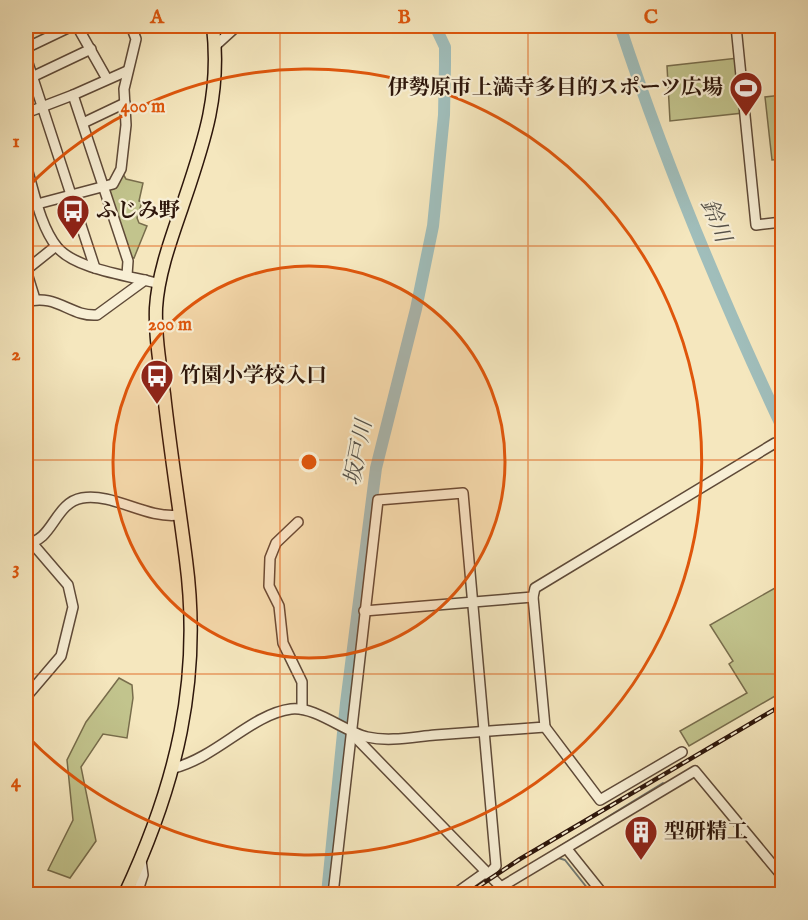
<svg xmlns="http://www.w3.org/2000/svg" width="808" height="920" viewBox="0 0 808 920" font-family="'IM FELL English','Noto Serif JP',serif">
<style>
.green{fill:#c2c48d;stroke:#786d4c;stroke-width:1.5}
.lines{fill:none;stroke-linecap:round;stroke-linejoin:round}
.stream{stroke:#727b75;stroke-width:2}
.river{stroke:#a0bebb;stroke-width:12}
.minor-casing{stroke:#5f4a38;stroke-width:12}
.major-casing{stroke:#2d160b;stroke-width:15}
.minor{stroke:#f8efd5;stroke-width:9}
.major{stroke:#f5e7be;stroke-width:12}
.rail-casing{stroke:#2d160b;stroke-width:4.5}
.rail{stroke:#f8efd5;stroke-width:2;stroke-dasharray:7;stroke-linecap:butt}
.grid{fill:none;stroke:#df560c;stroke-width:1.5;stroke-opacity:0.55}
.ring{fill:none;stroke:#df560c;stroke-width:3}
.labels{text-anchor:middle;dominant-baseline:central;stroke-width:4.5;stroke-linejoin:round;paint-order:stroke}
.poi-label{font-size:21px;font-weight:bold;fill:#2d160b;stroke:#f8efd5;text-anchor:start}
.water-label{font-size:22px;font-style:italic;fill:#555149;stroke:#f8efd5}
.centre{fill:#df560c;stroke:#f8efd5;stroke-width:3}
.ring-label{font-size:18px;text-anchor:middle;font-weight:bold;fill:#df560c;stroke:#f8efd5;stroke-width:4.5;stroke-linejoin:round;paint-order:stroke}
.neatline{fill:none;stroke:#df560c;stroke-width:2}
.grid-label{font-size:20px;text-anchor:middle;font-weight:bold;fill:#df560c}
</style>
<rect width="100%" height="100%" fill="#f5e7be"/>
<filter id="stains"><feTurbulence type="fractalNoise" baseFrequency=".00333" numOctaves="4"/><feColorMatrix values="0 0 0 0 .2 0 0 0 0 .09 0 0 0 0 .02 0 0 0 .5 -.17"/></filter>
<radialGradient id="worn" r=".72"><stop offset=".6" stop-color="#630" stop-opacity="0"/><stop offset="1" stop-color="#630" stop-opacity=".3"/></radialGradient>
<g class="green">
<path d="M 738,58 L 743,113 L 670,121 L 667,66 Z"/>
<path d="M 782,95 L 782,159 L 772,160 L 765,97 Z"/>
<path d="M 123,174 L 126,179 L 143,183 L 139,201 L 142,202 L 137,218 L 139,223 L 147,226 L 134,258 L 130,257 L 108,186 Z"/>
<path d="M 782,584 L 782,692 L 689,746 L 680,731 L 747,693 L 729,664 L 733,661 L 710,625 Z"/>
<path d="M 119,678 L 132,685 L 133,698 L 127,738 L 103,734 L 81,767 L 96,841 L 70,878 L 48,870 L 73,820 L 67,760 L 86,722 Z"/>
</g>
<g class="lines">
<g class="stream">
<path d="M 557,848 L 663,783"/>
<path d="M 555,857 L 565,860 L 592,894"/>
</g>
<g class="river">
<path d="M 620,26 C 665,163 721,297 782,427"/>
<path d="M 327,894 L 346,703 L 376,468 L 416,309 L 433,226 L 444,115 L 445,65 L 445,47 L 435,26"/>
</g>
<defs>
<g id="minor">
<path d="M 77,26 L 107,79"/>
<path d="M 736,26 L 756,225 L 782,222"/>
<path d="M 215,46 L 237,26"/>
<path d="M 26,48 L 72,26"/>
<path d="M 26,57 L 95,268"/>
<path d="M 32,77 L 91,49"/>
<path d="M 73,95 L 128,261 L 127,275"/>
<path d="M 26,113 L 73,95 L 127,71"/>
<path d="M 83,123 L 125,103"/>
<path d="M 26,165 C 34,191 40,226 57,247 C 76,270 132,276 160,284"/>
<path d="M 26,207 L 113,184 L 121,169 L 126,125 L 124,89 L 136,39 L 131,26"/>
<path d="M 26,270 L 56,246"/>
<path d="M 26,270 L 35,299"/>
<path d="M 26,302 C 57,293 70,317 97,315 L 145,280"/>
<path d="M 298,522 L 276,543 L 270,558 L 269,586 L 279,606 L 283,643 L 302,682 L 302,709"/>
<path d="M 26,543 C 53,542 54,503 82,498 C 115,493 145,519 179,515"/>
<path d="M 364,611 L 533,597"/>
<path d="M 26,697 L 61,656 L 73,607 L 68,585 L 32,543"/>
<path d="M 545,727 L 600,800 L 682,752"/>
<path d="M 357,734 L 358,740 L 501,887 L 695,771 L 782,876"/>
<path d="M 174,768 C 217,757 252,714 291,709 C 315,706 345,732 367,737 C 389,742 413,737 435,735 C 472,732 508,730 545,727 L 533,597 L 535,588 L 775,443"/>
<path d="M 567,849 L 603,894"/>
<path d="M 137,894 L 143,875 L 141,860"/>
<path d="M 333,894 L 378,500 L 463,493 L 496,866 L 488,875"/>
<path d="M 455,894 L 486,872"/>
<path d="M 490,894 L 501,887"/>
</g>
<path id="major" d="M 125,894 C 176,785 202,681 186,560 C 179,505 170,449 164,394 C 160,366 155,336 156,308 C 158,274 171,239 182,207 C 204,142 221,95 213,26"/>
</defs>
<use href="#minor" class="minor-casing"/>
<use href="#major" class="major-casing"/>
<use href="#minor" class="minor"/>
<use href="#major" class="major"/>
<defs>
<path id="rail" d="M 467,894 L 520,859 L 782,705"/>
</defs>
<use href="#rail" class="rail-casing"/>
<use href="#rail" class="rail"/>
</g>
<path class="grid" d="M 280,26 L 280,894M 528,26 L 528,894M 26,246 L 782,246M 26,460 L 782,460M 26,674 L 782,674"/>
<circle cx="309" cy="462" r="196" fill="#df560c" fill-opacity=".12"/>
<g class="ring">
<circle cx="309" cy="462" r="196"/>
<path d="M26 189A393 393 0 1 1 26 735"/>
</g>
<defs>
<symbol id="stadium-pin" viewBox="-11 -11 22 30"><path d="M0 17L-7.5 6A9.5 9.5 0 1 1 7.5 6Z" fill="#8f2418" stroke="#f8efd5"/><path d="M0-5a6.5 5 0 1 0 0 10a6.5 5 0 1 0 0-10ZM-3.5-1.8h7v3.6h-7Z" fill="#fff"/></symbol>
<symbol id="bus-pin" viewBox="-11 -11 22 30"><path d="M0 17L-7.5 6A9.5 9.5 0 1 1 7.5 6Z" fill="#8f2418" stroke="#f8efd5"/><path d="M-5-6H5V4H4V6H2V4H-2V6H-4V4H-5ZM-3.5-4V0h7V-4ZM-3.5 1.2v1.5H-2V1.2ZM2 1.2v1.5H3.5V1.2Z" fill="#fff"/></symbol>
<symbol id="building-pin" viewBox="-11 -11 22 30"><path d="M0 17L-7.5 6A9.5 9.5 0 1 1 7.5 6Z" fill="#8f2418" stroke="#f8efd5"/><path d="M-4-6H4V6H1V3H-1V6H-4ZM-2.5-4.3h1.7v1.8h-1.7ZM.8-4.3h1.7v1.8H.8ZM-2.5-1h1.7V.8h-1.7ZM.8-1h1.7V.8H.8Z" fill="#fff"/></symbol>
</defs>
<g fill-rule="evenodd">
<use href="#stadium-pin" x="727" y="69" width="38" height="52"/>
<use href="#bus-pin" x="54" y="192" width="38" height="52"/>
<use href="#bus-pin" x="138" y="357" width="38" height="52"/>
<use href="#building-pin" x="622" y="813" width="38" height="52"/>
</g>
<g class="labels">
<g class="poi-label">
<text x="723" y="88" text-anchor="end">伊勢原市上満寺多目的スポーツ広場</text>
<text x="96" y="211">ふじみ野</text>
<text x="180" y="376">竹園小学校入口</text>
<text x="664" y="832">型研精工</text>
</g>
<g class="water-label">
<text transform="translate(715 221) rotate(68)">鈴川</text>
<text transform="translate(359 453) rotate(-79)">坂戸川</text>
</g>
</g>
<circle cx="309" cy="462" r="9" class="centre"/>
<g class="ring-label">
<text x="143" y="112">400 m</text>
<text x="170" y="330">200 m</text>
</g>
<rect width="808" height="920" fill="none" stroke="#f5e7be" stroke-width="66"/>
<rect x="33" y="33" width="742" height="854" class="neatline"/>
<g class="grid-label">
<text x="157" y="23">A</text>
<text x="404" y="23">B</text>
<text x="651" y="23">C</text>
<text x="16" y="147">1</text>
<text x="16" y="360">2</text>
<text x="16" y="574">3</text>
<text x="16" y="787">4</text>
</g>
<rect width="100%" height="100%" filter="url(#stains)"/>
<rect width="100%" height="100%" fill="url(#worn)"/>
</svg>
